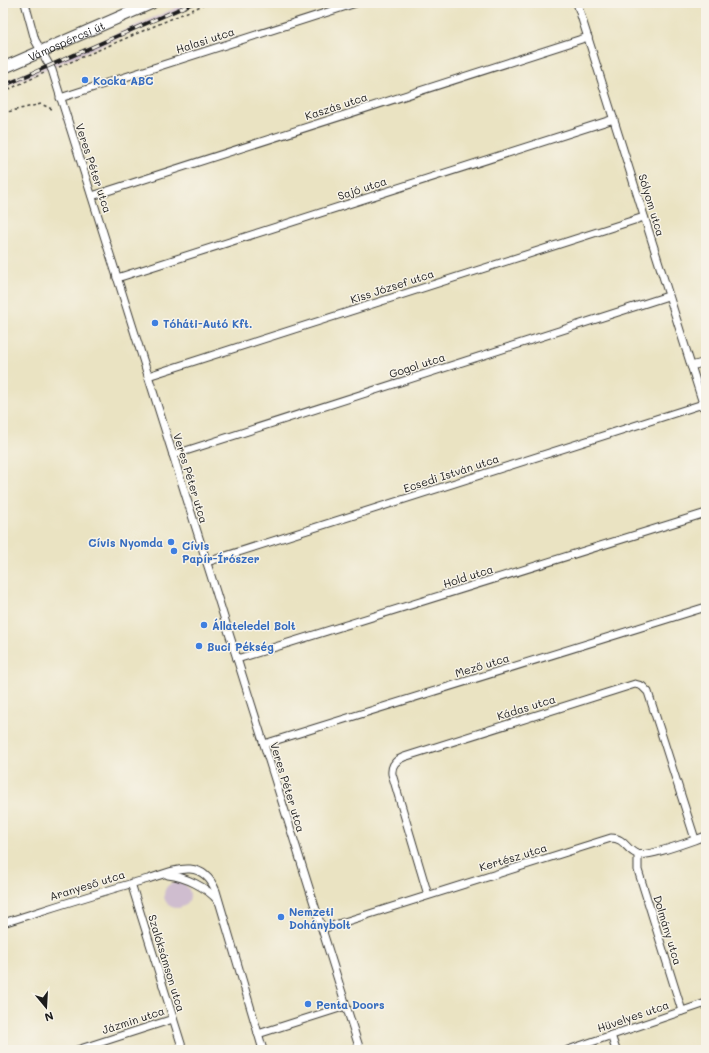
<svg xmlns="http://www.w3.org/2000/svg" width="709" height="1053" viewBox="0 0 709 1053" font-family="Mali,sans-serif">
<style>
.industrial{fill:#cfbdcf}
.lines{fill:none;stroke-linecap:round;stroke-linejoin:round}
.minor-casing{stroke:#3b3a35;stroke-width:9}
.primary-casing{stroke:#3b3a35;stroke-width:13}
.path{stroke:#3b3a35;stroke-width:1.5;stroke-dasharray:3 3;stroke-linecap:butt}
.minor{stroke:#fff;stroke-width:7}
.primary{stroke:#fff;stroke-width:11}
.rail-casing{stroke:#1c1c1c;stroke-width:4}
.rail{stroke:#f7f3e8;stroke-width:2.5;stroke-dasharray:8;stroke-linecap:butt}
.shop-dot{fill:#3f7fe0;stroke:#f7f3e8;stroke-width:1.5}
.labels{text-anchor:middle;dominant-baseline:central;stroke-width:3;stroke-linejoin:round;paint-order:stroke}
.street-label{font-size:11px;fill:#1c1c1c;stroke:#f7f3e8}
.shop-label{font-size:11px;font-weight:bold;fill:#366cbe;stroke:#f7f3e8;text-anchor:start}
</style>
<rect width="100%" height="100%" fill="#f7f3e8"/>
<filter id="ink" filterUnits="userSpaceOnUse"><feTurbulence type="fractalNoise" baseFrequency=".025" numOctaves="2"/><feDisplacementMap in="SourceGraphic" scale="8" xChannelSelector="R" yChannelSelector="G"/><feConvolveMatrix kernelMatrix="1 2 1 2 8 2 1 2 1" color-interpolation-filters="sRGB"/></filter>
<filter id="wash" filterUnits="userSpaceOnUse"><feTurbulence type="fractalNoise" baseFrequency=".012" numOctaves="4" result="noise"/><feDisplacementMap in="SourceGraphic" scale="16" xChannelSelector="R" yChannelSelector="G"/><feGaussianBlur stdDeviation="0.9" result="paint"/><feColorMatrix in="noise" values="0 0 0 0 0 0 0 0 0 0 0 0 0 0 0 0 0 1.4 0 .05"/><feComposite in="paint" operator="in"/></filter>
<g filter="url(#wash)">
<rect width="100%" height="100%" fill="#eae3c2"/>
<g class="industrial">
<path d="M 187,3 L 199,3 L 3,88 L 3,83 Z"/>
<circle cx="177" cy="895" r="13"/>
</g>
</g>
<g filter="url(#ink)">
<g class="lines">
<defs>
<g id="minor">
<path d="M 25,3 L 35,40 L 52,70 L 360,1050"/>
<path d="M 577,3 L 706,413"/>
<path d="M 60,98 L 356,3"/>
<path d="M 92,196 L 588,37"/>
<path d="M 117,278 L 614,119"/>
<path d="M 691,366 L 706,362"/>
<path d="M 148,376 L 644,217"/>
<path d="M 173,455 L 668,296"/>
<path d="M 207,562 L 703,404"/>
<path d="M 237,659 L 706,513"/>
<path d="M 264,744 L 706,607"/>
<path d="M 638,855 L 638,870 L 682,1011"/>
<path d="M 168,875 C 185,877 207,887 218,901"/>
<path d="M 131,883 L 183,1050"/>
<path d="M 428,895 L 392,774 C 391,765 396,760 404,757 L 635,684 L 642,686 L 648,692 L 695,839"/>
<path d="M 3,923 C 51,908 99,892 148,879 C 161,875 177,868 190,869 C 203,870 211,879 216,891 L 263,1050"/>
<path d="M 322,929 L 611,838 C 625,838 626,850 637,854 C 648,858 693,840 706,836"/>
<path d="M 258,1034 L 346,1006"/>
<path d="M 611,1035 L 616,1050"/>
<path d="M 77,1050 L 173,1019"/>
<path d="M 568,1050 L 706,1003"/>
</g>
<g id="primary">
<path id="s1" d="M 3,68 L 152,3"/>
</g>
</defs>
<use href="#minor" class="minor-casing"/>
<use href="#primary" class="primary-casing"/>
<g class="path">
<path d="M 59,67 L 208,3"/>
<path d="M 3,92 L 44,73"/>
<path d="M 3,113 L 41,104 L 52,109"/>
</g>
<use href="#minor" class="minor"/>
<use href="#primary" class="primary"/>
<defs>
<path id="rail" d="M 3,86 L 193,3"/>
</defs>
<use href="#rail" class="rail-casing"/>
<use href="#rail" class="rail"/>
</g>
</g>
<g class="shop-dot">
<circle cx="85" cy="80" r="4"/>
<circle cx="155" cy="323" r="4"/>
<circle cx="171" cy="542" r="4"/>
<circle cx="174" cy="551" r="4"/>
<circle cx="204" cy="625" r="4"/>
<circle cx="199" cy="646" r="4"/>
<circle cx="281" cy="917" r="4"/>
<circle cx="308" cy="1004" r="4"/>
</g>
<g class="labels">
<g class="street-label">
<text stroke="none"><textPath href="#s1" startOffset="69">Vámospércsi út</textPath></text>
<text transform="translate(205 40) rotate(-18)">Halasi utca</text>
<text transform="translate(336 106) rotate(-18)">Kaszás utca</text>
<text transform="translate(94 168) rotate(72)">Veres Péter utca</text>
<text transform="translate(362 188) rotate(-18)">Sajó utca</text>
<text transform="translate(652 205) rotate(73)">Sólyom utca</text>
<text transform="translate(392 286) rotate(-18)">Kiss József utca</text>
<text transform="translate(417 365) rotate(-18)">Gogol utca</text>
<text transform="translate(451 473) rotate(-18)">Ecsedi István utca</text>
<text transform="translate(191 478) rotate(73)">Veres Péter utca</text>
<text transform="translate(468 576) rotate(-18)">Hold utca</text>
<text transform="translate(482 665) rotate(-17)">Mező utca</text>
<text transform="translate(526 707) rotate(-17)">Kádas utca</text>
<text transform="translate(288 787) rotate(73)">Veres Péter utca</text>
<text transform="translate(513 857) rotate(-17)">Kertész utca</text>
<text transform="translate(87 885) rotate(-17)">Aranyeső utca</text>
<text transform="translate(668 930) rotate(73)">Dolmány utca</text>
<text transform="translate(167 963) rotate(73)">Szalóksámson utca</text>
<text transform="translate(633 1016) rotate(-19)">Hüvelyes utca</text>
<text transform="translate(133 1020) rotate(-18)">Jázmin utca</text>
</g>
<g class="shop-label">
<text x="93" y="80">Kocka ABC</text>
<text x="163" y="323">Tóháti-Autó Kft.</text>
<text x="163" y="542" text-anchor="end">Cívis Nyomda</text>
<text x="182" y="545">Cívis<tspan x="182" dy="13">Papír-Írószer</tspan></text>
<text x="212" y="625">Állateledel Bolt</text>
<text x="207" y="646">Buci Pékség</text>
<text x="289" y="911">Nemzeti<tspan x="289" dy="13">Dohánybolt</tspan></text>
<text x="316" y="1004">Penta Doors</text>
</g>
</g>
<rect width="709" height="1053" fill="none" stroke="#f7f3e8" stroke-width="16"/>
<g transform="translate(46 1007) rotate(162)" stroke="#f7f3e8" stroke-width="3" paint-order="stroke">
<path d="M0-3L7 15L0 10L-7 15Z" fill="#1c1c1c"/>
<text y="-6" font-size="11" font-weight="bold" text-anchor="middle" fill="#1c1c1c">N</text>
</g>
</svg>
